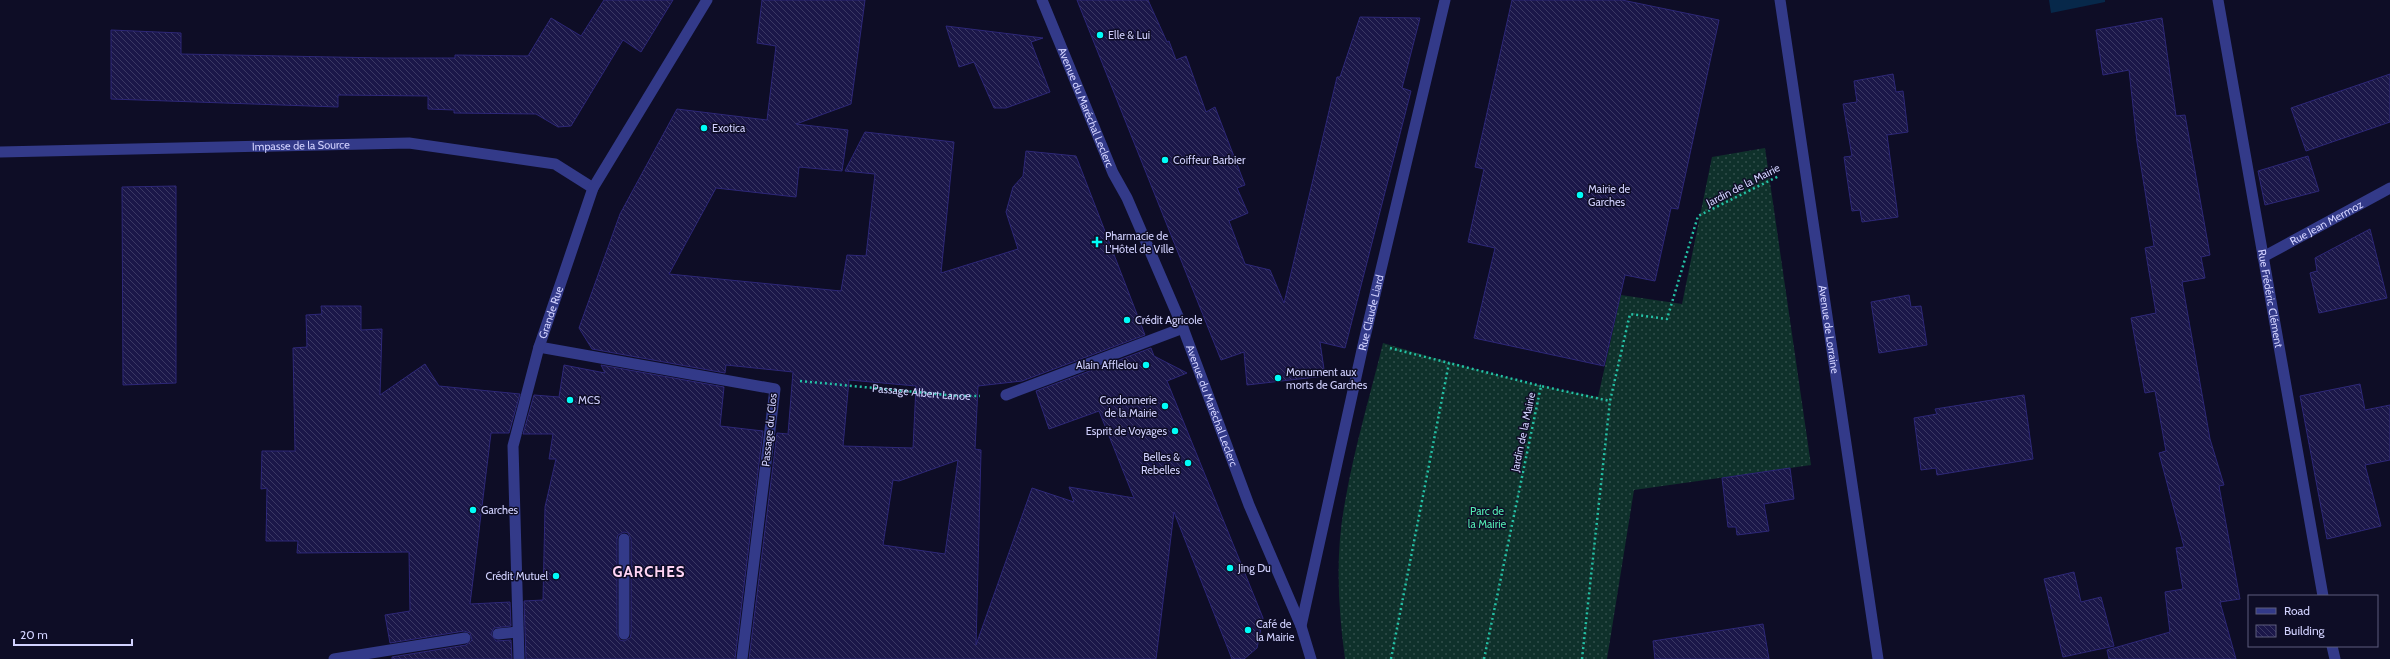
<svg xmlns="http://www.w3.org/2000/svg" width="2390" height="659" viewBox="0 0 2390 659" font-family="Cabin,sans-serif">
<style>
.grass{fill:url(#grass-dots)}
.water{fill:#07284a}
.building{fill:url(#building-back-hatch);stroke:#2d2777;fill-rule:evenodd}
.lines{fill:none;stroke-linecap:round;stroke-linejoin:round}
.path{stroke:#24c1a5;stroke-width:2.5;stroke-dasharray:2 3;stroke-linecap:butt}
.service{stroke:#333a89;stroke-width:11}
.minor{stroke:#333a89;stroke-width:11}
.tertiary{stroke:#333a89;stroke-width:11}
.poi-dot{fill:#00fdf8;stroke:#0e0d26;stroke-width:1.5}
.labels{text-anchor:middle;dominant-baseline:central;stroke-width:3;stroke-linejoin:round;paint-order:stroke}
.poi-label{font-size:11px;fill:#d2d2ff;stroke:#0e0d26;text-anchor:start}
.street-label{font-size:11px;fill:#d2d2ff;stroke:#0e0d26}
.park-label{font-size:11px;fill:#53eab2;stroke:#0e0d26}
.district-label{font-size:15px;font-weight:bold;letter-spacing:1px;fill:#ffd4f4;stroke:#0e0d26}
</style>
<defs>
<pattern id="grass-dots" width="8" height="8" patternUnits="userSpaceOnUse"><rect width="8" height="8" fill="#0f312b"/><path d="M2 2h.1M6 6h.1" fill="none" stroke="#314e4b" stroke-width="1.8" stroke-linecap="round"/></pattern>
<pattern id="building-back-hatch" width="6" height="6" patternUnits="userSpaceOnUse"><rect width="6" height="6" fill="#1b1749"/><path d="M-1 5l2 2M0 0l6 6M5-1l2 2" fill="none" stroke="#3b3864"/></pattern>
</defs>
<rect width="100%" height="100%" fill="#0e0d26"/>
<path class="grass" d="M 1765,148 L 1811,465 L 1634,490 L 1607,659 L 1345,659 C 1338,607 1335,554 1345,502 C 1354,449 1370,396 1383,343 C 1454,364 1525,384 1598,397 L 1621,295 L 1682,304 L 1712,157 Z"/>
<path class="water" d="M 2049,0 L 2105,0 L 2105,2 L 2051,13 Z"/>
<g class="building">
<path d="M 604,0 L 673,0 L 641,52 L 623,40 L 571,126 L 558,127 L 536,114 L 454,113 L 454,110 L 428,109 L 428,96 L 338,95 L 338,107 L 111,99 L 111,30 L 181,33 L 181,54 L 384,58 L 455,58 L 455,55 L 528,56 L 551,18 L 581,36 Z"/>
<path d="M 762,0 L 865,0 L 851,104 L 796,124 L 848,130 L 842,171 L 799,167 L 796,197 L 716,188 L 669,274 L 841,291 L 847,255 L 866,256 L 875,174 L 845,171 L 865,132 L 954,142 L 941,273 L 1018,249 L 1006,212 L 1013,187 L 1023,176 L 1026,151 L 1076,156 L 1145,335 L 1022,381 L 978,386 L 975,449 L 981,450 L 981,452 L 976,645 L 1032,488 L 1074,502 L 1069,487 L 1134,498 L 1099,411 L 1049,429 L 1036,391 L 1151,348 L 1154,356 L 1187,373 L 1167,381 L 1263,618 L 1257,648 L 1244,659 L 1232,659 L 1174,512 L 1156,659 L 749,659 L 777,433 L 788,434 L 793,372 L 726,365 L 725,373 L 592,349 L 579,328 L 620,214 L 677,109 L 767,120 L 776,46 L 757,43 ZM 849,380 L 916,386 L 913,448 L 843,446 ZM 958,460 L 945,554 L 883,545 L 893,480 L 899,481 Z"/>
<path d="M 1077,0 L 1148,0 L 1167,42 L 1169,41 L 1176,60 L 1186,56 L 1206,112 L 1215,107 L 1245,185 L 1237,188 L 1248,213 L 1229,221 L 1245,264 L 1270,270 L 1284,303 L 1337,77 L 1340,77 L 1360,17 L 1420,18 L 1402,88 L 1411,91 L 1345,348 L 1320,342 L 1325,376 L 1247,385 L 1244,352 L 1221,360 Z"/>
<path d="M 1512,0 L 1622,0 L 1719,20 L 1678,209 L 1671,208 L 1655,281 L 1625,275 L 1604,366 L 1474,338 L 1495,248 L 1468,242 L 1484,169 L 1475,167 Z"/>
<path d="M 2162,18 L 2176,116 L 2185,115 L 2210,255 L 2201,257 L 2205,278 L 2182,282 L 2210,439 L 2224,485 L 2219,486 L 2240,599 L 2220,602 L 2236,659 L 2109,659 L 2107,650 L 2170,632 L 2165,592 L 2183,589 L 2176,548 L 2184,547 L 2159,453 L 2166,451 L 2155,391 L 2145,393 L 2131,318 L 2156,313 L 2145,248 L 2154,246 L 2137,142 L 2129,70 L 2103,75 L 2096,30 Z"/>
<path d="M 946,26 L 1043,38 L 1031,42 L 1050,92 L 1006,108 L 994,108 L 974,62 L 959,67 Z"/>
<path d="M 1893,74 L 1896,92 L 1903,91 L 1908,132 L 1887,135 L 1898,217 L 1862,222 L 1860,210 L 1852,211 L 1844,157 L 1852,156 L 1843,104 L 1857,102 L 1854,81 Z"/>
<path d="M 2390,74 L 2390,122 L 2306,151 L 2291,108 Z"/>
<path d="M 2308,156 L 2319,191 L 2265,205 L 2258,171 Z"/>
<path d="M 176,186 L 176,383 L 123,385 L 122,187 Z"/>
<path d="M 2370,229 L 2387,298 L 2319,313 L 2310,273 L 2317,271 L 2315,258 Z"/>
<path d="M 1909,295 L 1911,307 L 1921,306 L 1927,345 L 1879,353 L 1871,302 Z"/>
<path d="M 321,306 L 361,306 L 361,330 L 382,329 L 380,395 L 425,364 L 439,386 L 520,394 L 509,433 L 491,433 L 470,604 L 510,602 L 511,626 L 494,628 L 491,634 L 496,641 L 511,640 L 512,659 L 392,659 L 392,657 L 466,645 L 472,640 L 470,633 L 464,631 L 390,643 L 385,615 L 410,611 L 409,552 L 297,553 L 298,541 L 266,541 L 267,488 L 261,489 L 262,451 L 295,451 L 293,348 L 307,347 L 306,315 L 322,314 Z"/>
<path d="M 564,365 L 605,373 L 601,365 L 724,387 L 720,426 L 763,431 L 735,659 L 526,659 L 524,601 L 543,600 L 545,507 L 556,459 L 549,459 L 553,434 L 523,434 L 534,395 L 559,397 ZM 624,532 L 628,533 L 631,539 L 631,634 L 630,638 L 624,641 L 620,640 L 617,634 L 617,539 L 618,535 Z"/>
<path d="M 2360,384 L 2365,410 L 2390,405 L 2390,460 L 2365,465 L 2381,526 L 2327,539 L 2300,396 Z"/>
<path d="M 2024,395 L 2033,459 L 1937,475 L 1936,468 L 1921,470 L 1914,418 L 1937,414 L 1935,409 Z"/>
<path d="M 1790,468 L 1794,499 L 1764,504 L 1769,531 L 1737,535 L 1736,527 L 1728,527 L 1722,478 Z"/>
<path d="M 2074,572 L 2081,602 L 2101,597 L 2114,646 L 2063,657 L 2044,579 Z"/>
<path d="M 1763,624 L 1769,659 L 1655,659 L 1653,641 Z"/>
</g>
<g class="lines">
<g class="path">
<path d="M 1390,348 L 1449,363"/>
<path id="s1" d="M 800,381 L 958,396 L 980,396"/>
<path d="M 1391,659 L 1449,363 L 1541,386"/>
<path d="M 1484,659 L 1541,386 L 1610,401 L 1630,314 L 1667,319 L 1698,216 L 1779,176"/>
<path d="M 1582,659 L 1610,401"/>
</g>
<g class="service">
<path id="s2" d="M 0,152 L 409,143 L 555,164 L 593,188"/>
<path d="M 498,634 L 517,632"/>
<path d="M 624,634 L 624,539"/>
<path d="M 334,659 L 465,638"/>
</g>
<g class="minor">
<path id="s3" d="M 1780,0 L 1878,659"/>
<path id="s4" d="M 2218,0 L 2323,596"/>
<path id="s5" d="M 2263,257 L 2390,188"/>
<path d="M 539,347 L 775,389 L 742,659"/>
<path d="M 1006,395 L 1183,328"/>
<path id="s6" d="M 1301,626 L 1364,341 L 1445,0"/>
<path d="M 2332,646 L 2335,659"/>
</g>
<g class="tertiary">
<path id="s7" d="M 1042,0 L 1113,173 L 1127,198 L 1183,328 L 1249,505 L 1301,626 L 1311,659"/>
<path id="s8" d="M 519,659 L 513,446 L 539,347 L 593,188 L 707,0"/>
</g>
</g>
<g class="poi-dot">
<circle cx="1100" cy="35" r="4"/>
<circle cx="704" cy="128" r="4"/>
<circle cx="1165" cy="160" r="4"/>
<circle cx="1580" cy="195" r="4"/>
<path d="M1095 236h4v4h4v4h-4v4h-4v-4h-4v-4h4z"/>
<circle cx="1127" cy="320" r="4"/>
<circle cx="1146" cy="365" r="4"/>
<circle cx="1278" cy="378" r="4"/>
<circle cx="570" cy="400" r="4"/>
<circle cx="1165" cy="406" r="4"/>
<circle cx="1175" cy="431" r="4"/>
<circle cx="1188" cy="463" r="4"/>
<circle cx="473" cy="510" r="4"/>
<circle cx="1230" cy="568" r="4"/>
<circle cx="556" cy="576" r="4"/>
<circle cx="1248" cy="630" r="4"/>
</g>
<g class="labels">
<g class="poi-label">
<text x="1108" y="35">Elle &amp; Lui</text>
<text x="712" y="128">Exotica</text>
<text x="1173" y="160">Coiffeur Barbier</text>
<text x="1588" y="189">Mairie de<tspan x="1588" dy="13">Garches</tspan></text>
<text x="1105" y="236">Pharmacie de<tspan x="1105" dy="13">L'Hôtel de Ville</tspan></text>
<text x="1135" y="320">Crédit Agricole</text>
<text x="1138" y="365" text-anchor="end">Alain Afflelou</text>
<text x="1286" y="372">Monument aux<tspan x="1286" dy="13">morts de Garches</tspan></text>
<text x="578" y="400">MCS</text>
<text x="1157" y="400" text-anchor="end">Cordonnerie<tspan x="1157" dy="13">de la Mairie</tspan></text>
<text x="1167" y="431" text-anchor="end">Esprit de Voyages</text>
<text x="1180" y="457" text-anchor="end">Belles &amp;<tspan x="1180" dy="13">Rebelles</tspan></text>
<text x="481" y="510">Garches</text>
<text x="1238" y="568">Jing Du</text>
<text x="548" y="576" text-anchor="end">Crédit Mutuel</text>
<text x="1256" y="624">Café de<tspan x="1256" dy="13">la Mairie</tspan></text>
</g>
<g class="street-label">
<text stroke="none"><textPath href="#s7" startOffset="116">Avenue du Maréchal Leclerc</textPath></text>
<text stroke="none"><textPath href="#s2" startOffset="301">Impasse de la Source</textPath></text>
<text transform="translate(1743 185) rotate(-27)">Jardin de la Mairie</text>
<text stroke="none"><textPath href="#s5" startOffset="72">Rue Jean Mermoz</textPath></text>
<text stroke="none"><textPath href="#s4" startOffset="303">Rue Frédéric Clément</textPath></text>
<text stroke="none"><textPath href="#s8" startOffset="352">Grande Rue</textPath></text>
<text stroke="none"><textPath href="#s6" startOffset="321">Rue Claude Liard</textPath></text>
<text stroke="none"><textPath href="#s3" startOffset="333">Avenue de Lorraine</textPath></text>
<text stroke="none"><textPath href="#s1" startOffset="122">Passage Albert Lanoe</textPath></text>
<text stroke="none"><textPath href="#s7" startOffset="440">Avenue du Maréchal Leclerc</textPath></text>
<text transform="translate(769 430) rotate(-84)">Passage du Clos</text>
<text transform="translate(1523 432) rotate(-78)">Jardin de la Mairie</text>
</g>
<g class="park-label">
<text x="1487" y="511">Parc de<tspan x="1487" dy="13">la Mairie</tspan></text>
</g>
<g class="district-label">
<text x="649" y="572">GARCHES</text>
</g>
</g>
<rect x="2248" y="595" width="130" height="52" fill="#0e0d26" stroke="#5c5c7d"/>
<rect x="2256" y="608" width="20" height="6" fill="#333a89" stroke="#5c5c7d"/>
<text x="2284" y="615" font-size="12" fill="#d2d2ff">Road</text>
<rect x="2256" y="625" width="20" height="12" fill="url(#building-back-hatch)" stroke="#5c5c7d"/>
<text x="2284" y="635" font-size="12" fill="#d2d2ff">Building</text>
<path d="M14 639v6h118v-6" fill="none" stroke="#d2d2ff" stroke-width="2"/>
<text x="20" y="639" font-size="12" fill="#d2d2ff" stroke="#0e0d26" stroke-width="3" paint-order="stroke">20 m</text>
</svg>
